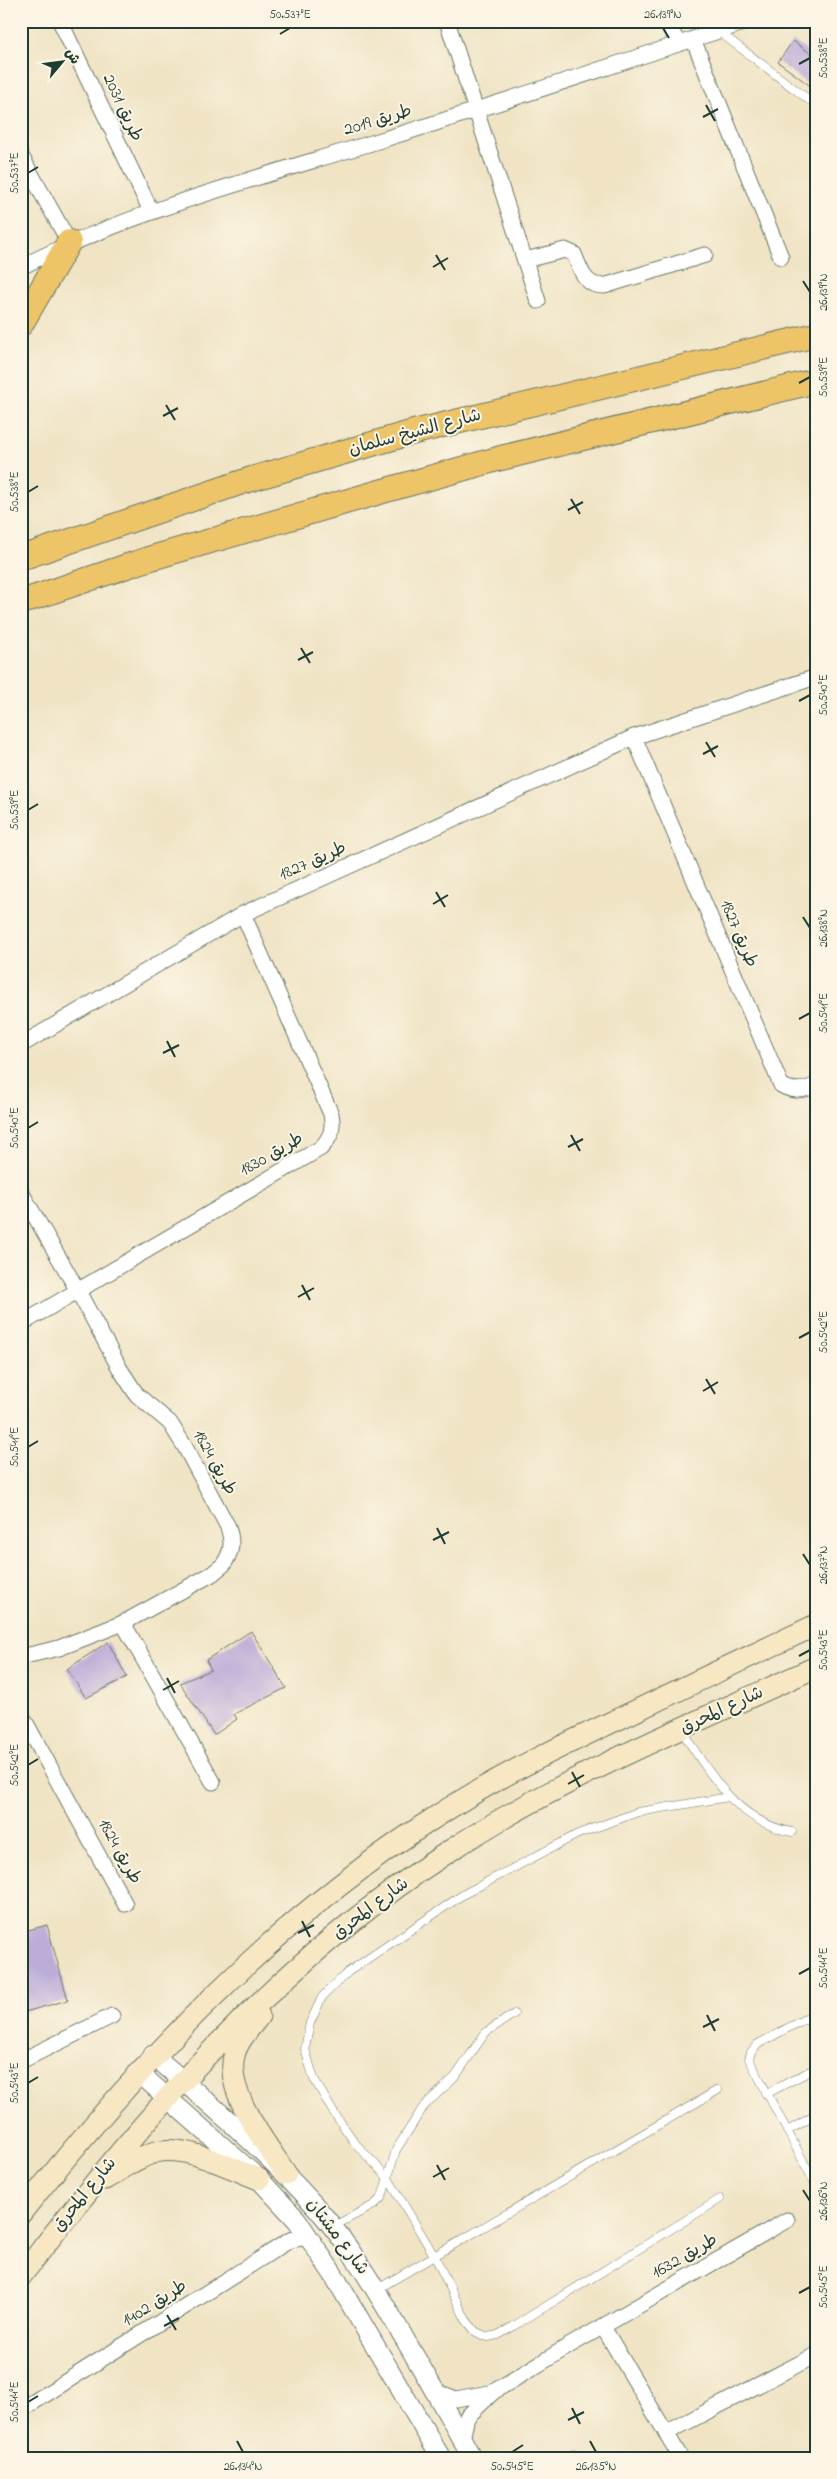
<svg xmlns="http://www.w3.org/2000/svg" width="837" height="2479" viewBox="0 0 837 2479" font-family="'Indie Flower','Playpen Sans Arabic',sans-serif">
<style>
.building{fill:#bcacd8}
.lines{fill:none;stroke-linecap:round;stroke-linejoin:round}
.service-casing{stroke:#687767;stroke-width:9}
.minor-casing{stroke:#687767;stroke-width:17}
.tertiary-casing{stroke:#687767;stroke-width:21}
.secondary-casing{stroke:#687767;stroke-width:23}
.primary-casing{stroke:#687767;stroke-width:26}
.service{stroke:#fff;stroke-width:8}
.minor{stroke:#fff;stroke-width:15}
.tertiary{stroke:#fff;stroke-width:19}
.secondary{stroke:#f8e7c3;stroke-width:21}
.primary{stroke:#eec469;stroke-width:24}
.ticks{fill:none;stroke:#1f3d34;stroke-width:2}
.labels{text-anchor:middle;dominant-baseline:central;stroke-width:4;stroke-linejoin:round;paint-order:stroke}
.street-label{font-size:18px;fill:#1f3d34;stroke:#fcf5e5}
.neatline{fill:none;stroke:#1f3d34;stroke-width:2}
.ticks-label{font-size:12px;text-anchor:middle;fill:#1f3d34}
</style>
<rect width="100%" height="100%" fill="#fcf5e5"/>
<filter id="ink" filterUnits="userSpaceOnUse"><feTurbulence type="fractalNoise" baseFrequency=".02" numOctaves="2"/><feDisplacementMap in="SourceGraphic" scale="10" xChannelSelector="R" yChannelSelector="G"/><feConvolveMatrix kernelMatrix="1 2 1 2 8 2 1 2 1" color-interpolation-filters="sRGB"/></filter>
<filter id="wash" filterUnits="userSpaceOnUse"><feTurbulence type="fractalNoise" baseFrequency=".0096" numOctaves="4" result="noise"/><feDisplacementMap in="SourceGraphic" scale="20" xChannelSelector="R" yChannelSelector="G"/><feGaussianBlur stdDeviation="1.12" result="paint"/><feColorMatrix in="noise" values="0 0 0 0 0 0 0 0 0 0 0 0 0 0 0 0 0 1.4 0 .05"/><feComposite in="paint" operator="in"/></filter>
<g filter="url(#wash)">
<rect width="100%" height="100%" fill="#f0e4c5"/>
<g id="blocks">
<g class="building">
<path d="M 793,41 L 816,57 L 816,90 L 778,62 Z"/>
<path d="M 251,1631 L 286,1688 L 234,1714 L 237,1719 L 214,1735 L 180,1683 L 211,1670 L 206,1660 Z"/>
<path d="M 108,1642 L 127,1677 L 86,1698 L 67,1669 Z"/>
<path d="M 47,1925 L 68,2000 L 21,2013 L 21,1932 Z"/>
</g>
</g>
</g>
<g filter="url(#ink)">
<use href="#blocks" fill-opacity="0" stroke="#687767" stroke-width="1"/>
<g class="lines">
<defs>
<g id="service">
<path d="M 718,31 L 809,100 L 816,101"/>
<path d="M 681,1730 C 711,1774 736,1822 792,1832"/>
<path d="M 816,2013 L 758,2044 L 751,2052 L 749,2059 L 816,2185"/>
<path d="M 766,2094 L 816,2068"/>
<path d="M 787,2131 L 816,2115"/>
<path d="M 720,2199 L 514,2326 L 498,2335 L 488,2337 L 476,2332 L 466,2320 L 435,2257 L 388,2178 L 355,2143 L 332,2110 L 314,2079 L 305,2049 L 310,2023 L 322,1997 L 348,1972 L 464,1894 L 578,1834 L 638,1812 L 729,1797"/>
<path d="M 332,2227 L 374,2205 L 382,2197 L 396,2150 L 424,2106 L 455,2077 L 486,2032 L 514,2014"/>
<path d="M 376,2290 L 718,2090"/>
<path d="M 574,2453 L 575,2458"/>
</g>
<g id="minor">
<path d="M 60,21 L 151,211"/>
<path d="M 447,21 L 538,301"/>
<path d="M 666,21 L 678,43"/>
<path d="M 693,39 L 781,257"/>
<path d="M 21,156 L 69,242"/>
<path d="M 525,260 L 565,250 L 574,254 C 581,270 584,286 604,286 L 705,255"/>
<path d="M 21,267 C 134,210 258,178 378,141 C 503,103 626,60 750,21"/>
<path d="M 634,737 L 781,1085 C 792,1092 804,1091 816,1085"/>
<path d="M 21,1045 L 243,914 L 634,737 L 816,677"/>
<path d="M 21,1192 L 78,1291 L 120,1369 L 137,1395 L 170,1423 L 185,1447 L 228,1527 C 233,1543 232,1552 223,1565 L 212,1574 L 123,1623 L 59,1648 L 21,1657"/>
<path d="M 21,1324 L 321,1148 C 331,1137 334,1129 331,1114 L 243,914"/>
<path d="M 123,1623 L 213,1782"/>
<path d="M 21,1714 L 125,1904"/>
<path d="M 21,2061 L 112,2016"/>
<path d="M 603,2327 L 681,2458"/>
<path d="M 435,2391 L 456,2399 L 489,2393"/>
<path d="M 21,2410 L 290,2240 L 302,2238 L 311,2240"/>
<path d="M 666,2433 L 816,2355"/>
<path d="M 462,2439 L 467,2417 L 493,2392 L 567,2347 L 787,2220"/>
</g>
<g id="tertiary">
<path d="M 153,2055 C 210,2104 267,2152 316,2207 C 351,2246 377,2292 403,2336 C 426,2376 450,2417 472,2458"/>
<path d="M 138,2072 L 259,2179 L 297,2220 L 333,2274 L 441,2458"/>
</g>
<g id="secondary">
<path d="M 259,2016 C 250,2028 237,2041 234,2056 C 225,2093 266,2143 286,2174"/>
<path d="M 105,2179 C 122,2169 137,2157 156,2152 C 185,2144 232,2169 259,2179"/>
<path d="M 21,2213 C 143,2060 269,1925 434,1818 C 496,1777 563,1745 629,1714 C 691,1684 754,1654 816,1625"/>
<path d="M 21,2276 C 146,2113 277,1963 451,1850 C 565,1776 693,1724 816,1667"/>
</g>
<g id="primary">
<path d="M 21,324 L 69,242"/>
<path d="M 21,558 L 248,480 L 410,433 L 816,335"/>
<path d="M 21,602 L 148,559 L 383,491 L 501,458 L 816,381"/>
</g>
</defs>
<use href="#service" class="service-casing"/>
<use href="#minor" class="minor-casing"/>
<use href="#tertiary" class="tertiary-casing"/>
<use href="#secondary" class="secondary-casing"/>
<use href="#primary" class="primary-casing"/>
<use href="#service" class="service"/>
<use href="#minor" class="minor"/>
<use href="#tertiary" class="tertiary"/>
<use href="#secondary" class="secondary"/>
<use href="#primary" class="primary"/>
</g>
</g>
<path class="ticks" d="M 663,28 L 669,38M 280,34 L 290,28M 799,64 L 810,58M 706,105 L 715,121M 703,117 L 718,109M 28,173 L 38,167M 436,255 L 445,270M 433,267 L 448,258M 803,281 L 810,292M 799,383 L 810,377M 166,405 L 175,420M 163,416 L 178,408M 28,492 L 38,486M 571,499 L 580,514M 568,510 L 583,502M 301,648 L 310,663M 298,660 L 313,652M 799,701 L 810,695M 706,742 L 715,757M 703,754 L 718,746M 28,810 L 38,804M 436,892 L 445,907M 433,904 L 448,895M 803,917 L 810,928M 799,1019 L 810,1013M 167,1041 L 175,1057M 163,1053 L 179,1045M 28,1128 L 38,1122M 571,1135 L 580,1151M 568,1147 L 583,1139M 302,1285 L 310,1300M 298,1297 L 314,1288M 799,1338 L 810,1332M 706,1379 L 715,1394M 703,1391 L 718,1382M 28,1447 L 38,1441M 437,1528 L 445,1544M 433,1540 L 449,1532M 803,1554 L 810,1565M 799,1656 L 810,1650M 167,1678 L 175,1693M 163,1690 L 179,1681M 28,1765 L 38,1759M 572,1772 L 580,1787M 568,1784 L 584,1775M 302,1921 L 310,1937M 298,1933 L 314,1925M 799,1974 L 810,1968M 707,2015 L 715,2031M 703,2027 L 719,2019M 28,2083 L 38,2077M 437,2165 L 445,2180M 433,2177 L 449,2168M 803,2190 L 810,2201M 799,2293 L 810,2287M 167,2315 L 176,2330M 164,2326 L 179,2318M 28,2402 L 38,2396M 572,2408 L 580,2424M 568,2420 L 584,2412M 237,2441 L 243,2452M 590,2441 L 596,2452M 512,2452 L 523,2445"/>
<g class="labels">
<g class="street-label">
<text transform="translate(122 108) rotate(65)">طريق 2031</text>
<text transform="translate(378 121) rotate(-17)">طريق 2019</text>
<text transform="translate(415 433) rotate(-15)">شارع الشيخ سلمان</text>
<text transform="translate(313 862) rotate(-24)">طريق 1827</text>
<text transform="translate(738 934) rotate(67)">طريق 1827</text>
<text transform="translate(272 1155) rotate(-30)">طريق 1830</text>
<text transform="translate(214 1463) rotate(61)">طريق 1824</text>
<text transform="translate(722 1711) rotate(-25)">شارع المحرق</text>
<text transform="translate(119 1852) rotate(61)">طريق 1824</text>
<text transform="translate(371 1909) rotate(-37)">شارع المحرق</text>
<text transform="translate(85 2195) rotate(-51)">شارع المحرق</text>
<text transform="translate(337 2237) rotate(53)">شارع مشتان</text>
<text transform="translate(685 2257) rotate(-30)">طريق 1632</text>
<text transform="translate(155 2304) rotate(-32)">طريق 1402</text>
</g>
</g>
<rect width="837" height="2479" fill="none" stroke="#fcf5e5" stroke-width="55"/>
<g transform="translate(62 62) rotate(61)" stroke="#fcf5e5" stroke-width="4" paint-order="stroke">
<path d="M0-4L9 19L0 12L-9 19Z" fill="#1f3d34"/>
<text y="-8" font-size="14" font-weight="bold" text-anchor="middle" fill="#1f3d34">ش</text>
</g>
<rect x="28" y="28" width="782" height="2424" class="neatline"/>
<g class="ticks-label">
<text x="290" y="18">50.537°E</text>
<text x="663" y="18">26.139°N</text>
<text transform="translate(823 58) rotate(-90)" y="4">50.538°E</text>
<text transform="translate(14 173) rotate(-90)" y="4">50.537°E</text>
<text transform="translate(823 292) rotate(-90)" y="4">26.139°N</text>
<text transform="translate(823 377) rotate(-90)" y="4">50.539°E</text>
<text transform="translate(14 492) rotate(-90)" y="4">50.538°E</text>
<text transform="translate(823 695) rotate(-90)" y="4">50.540°E</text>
<text transform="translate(14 810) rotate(-90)" y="4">50.539°E</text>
<text transform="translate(823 928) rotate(-90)" y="4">26.138°N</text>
<text transform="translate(823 1013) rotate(-90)" y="4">50.541°E</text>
<text transform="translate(14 1128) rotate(-90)" y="4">50.540°E</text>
<text transform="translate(823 1332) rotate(-90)" y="4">50.542°E</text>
<text transform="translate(14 1447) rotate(-90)" y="4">50.541°E</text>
<text transform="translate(823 1565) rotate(-90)" y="4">26.137°N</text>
<text transform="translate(823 1650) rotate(-90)" y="4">50.543°E</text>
<text transform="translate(14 1765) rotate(-90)" y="4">50.542°E</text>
<text transform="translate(823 1968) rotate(-90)" y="4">50.544°E</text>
<text transform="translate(14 2083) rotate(-90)" y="4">50.543°E</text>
<text transform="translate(823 2201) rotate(-90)" y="4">26.136°N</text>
<text transform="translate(823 2287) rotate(-90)" y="4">50.545°E</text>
<text transform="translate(14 2402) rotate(-90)" y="4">50.544°E</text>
<text x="243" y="2470">26.134°N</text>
<text x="512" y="2470">50.545°E</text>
<text x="596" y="2470">26.135°N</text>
</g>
</svg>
